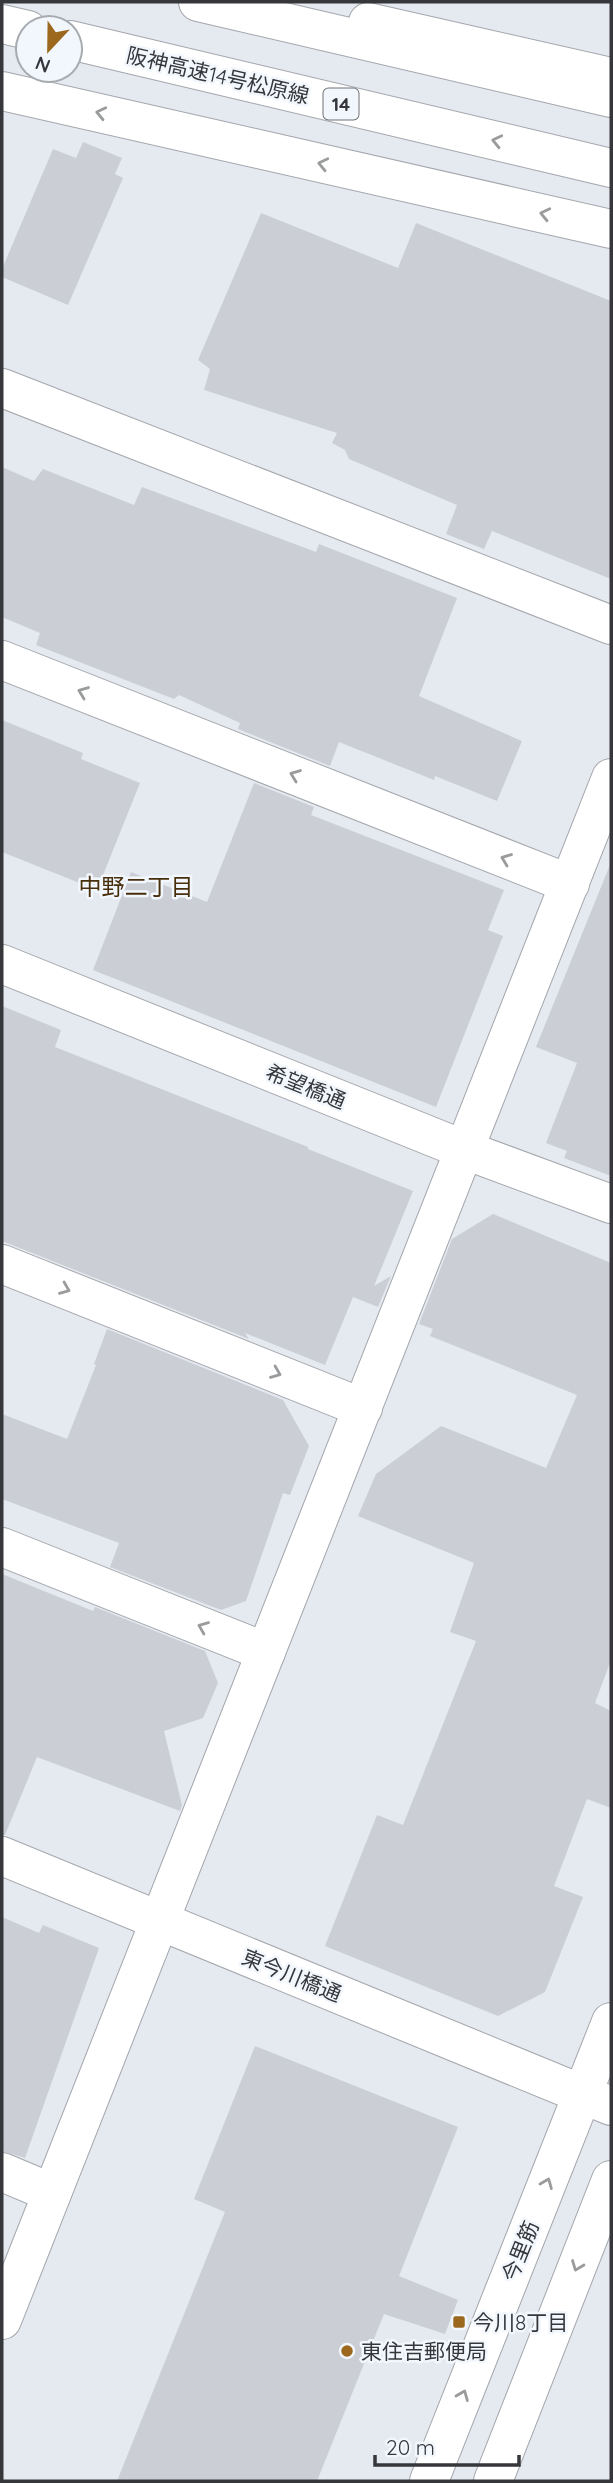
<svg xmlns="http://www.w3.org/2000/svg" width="613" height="2483" viewBox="0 0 613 2483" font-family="Quicksand,'Noto Sans JP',sans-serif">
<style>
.building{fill:#cbcfd5}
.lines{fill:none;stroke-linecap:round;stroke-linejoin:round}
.minor-casing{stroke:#a3a6ac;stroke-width:40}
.major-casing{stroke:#a3a6ac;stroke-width:40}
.highway-casing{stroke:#a3a6ac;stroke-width:40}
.minor{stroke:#fff;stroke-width:38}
.major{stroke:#fff;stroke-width:38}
.highway{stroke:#fff;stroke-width:38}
.oneway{stroke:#9a9b9c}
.poi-dot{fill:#9b681e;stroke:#f2f7fd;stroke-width:2.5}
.labels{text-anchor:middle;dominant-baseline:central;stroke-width:5;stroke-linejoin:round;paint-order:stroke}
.shield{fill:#f2f7fd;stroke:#6e7174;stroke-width:2}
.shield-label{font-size:19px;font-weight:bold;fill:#36373a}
.street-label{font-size:21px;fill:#36373a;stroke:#f2f7fd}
.poi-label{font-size:21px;fill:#36373a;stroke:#f2f7fd;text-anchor:start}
.neighbourhood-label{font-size:23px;fill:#482f0c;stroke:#f2f7fd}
</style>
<rect width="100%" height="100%" fill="#e5e9f0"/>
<g class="building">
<path d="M 83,142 L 122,158 L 115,174 L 123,178 L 68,305 L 2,277 L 2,269 L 53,149 L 76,158 Z"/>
<path d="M 261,213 L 398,268 L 416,223 L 611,301 L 611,579 L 492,531 L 484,549 L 446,534 L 457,505 L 349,459 L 345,450 L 332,443 L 337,433 L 204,390 L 210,369 L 198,360 Z"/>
<path d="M 2,467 L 34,481 L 43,469 L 134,505 L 142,487 L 316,552 L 319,544 L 457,598 L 419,696 L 522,741 L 497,801 L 435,776 L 434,780 L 339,742 L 330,766 L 238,729 L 240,723 L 179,695 L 174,699 L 36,645 L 40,633 L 2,617 Z"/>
<path d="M 2,720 L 83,753 L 81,759 L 140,783 L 97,890 L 2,852 Z"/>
<path d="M 254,783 L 314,807 L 311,815 L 504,890 L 488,930 L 503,936 L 436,1107 L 93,970 L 131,872 L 207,902 Z"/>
<path d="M 610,865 L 611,865 L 611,1176 L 564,1158 L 567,1151 L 546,1143 L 577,1063 L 536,1047 Z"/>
<path d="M 2,1006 L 61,1030 L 55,1047 L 308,1147 L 308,1149 L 413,1191 L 374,1286 L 391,1276 L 378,1307 L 353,1297 L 325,1365 L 245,1333 L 249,1339 L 2,1241 Z"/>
<path d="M 493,1214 L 611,1263 L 611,1660 L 595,1703 L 611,1711 L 611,1808 L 587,1799 L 554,1886 L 583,1897 L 545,1992 L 498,2016 L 325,1946 L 377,1815 L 403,1825 L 476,1641 L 450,1632 L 474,1563 L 358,1516 L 376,1474 L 441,1426 L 546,1468 L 577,1395 L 430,1336 L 433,1329 L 419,1324 L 452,1239 Z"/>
<path d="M 107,1329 L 283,1400 L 309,1446 L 290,1495 L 283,1493 L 246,1601 L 221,1610 L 110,1567 L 119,1543 L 2,1499 L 2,1414 L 67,1439 L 96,1365 L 94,1364 Z"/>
<path d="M 2,1574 L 93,1611 L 95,1607 L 205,1651 L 218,1683 L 203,1718 L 164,1731 L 182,1805 L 180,1811 L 37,1757 L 5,1835 L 2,1835 Z"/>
<path d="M 2,1917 L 39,1933 L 43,1925 L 99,1948 L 25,2158 L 2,2151 Z"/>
<path d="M 255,2046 L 458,2127 L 399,2276 L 458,2300 L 445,2334 L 384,2314 L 317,2481 L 117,2481 L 225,2212 L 194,2199 Z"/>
</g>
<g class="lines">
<defs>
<g id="minor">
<path d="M 368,22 L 611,77"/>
<path d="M 2,91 L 611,229"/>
<path d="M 2,388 L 611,625"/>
<path d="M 2,660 L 570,884"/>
<path d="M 2,964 L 465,1150 L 611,1204"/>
<path d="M 2,1264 L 363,1408"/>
<path d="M 2,1547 L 266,1652"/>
<path d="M 2,1856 L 611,2106"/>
<path d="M 2,2172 L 52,2193"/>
<path d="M 2,2320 L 611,778"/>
</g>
<g id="major">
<path d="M 429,2481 L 611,2022"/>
<path d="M 493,2481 L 611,2180"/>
</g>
<g id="highway">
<path d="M 198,2 L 611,98"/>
<path d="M 2,24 L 28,30"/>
<path d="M 70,40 L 611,168"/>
</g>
</defs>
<use href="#minor" class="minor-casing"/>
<use href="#major" class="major-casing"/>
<use href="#highway" class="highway-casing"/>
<use href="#minor" class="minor"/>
<use href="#major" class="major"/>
<use href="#highway" class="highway"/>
</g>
<defs><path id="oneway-chevron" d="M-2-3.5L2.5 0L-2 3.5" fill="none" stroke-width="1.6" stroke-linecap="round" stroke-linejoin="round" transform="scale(1.75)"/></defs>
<g class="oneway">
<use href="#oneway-chevron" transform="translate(101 113) rotate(-167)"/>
<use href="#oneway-chevron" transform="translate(497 141) rotate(-167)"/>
<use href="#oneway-chevron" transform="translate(323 164) rotate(-167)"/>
<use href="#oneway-chevron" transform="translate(545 214) rotate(-167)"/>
<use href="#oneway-chevron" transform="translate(83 692) rotate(-159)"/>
<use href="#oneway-chevron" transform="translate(295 775) rotate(-159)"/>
<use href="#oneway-chevron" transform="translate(506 859) rotate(-159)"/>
<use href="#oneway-chevron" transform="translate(65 1289) rotate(22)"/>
<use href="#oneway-chevron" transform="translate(276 1373) rotate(22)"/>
<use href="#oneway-chevron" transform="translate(203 1627) rotate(-158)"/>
<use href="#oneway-chevron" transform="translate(547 2183) rotate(-68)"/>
<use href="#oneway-chevron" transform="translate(577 2266) rotate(111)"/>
<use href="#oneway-chevron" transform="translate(463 2395) rotate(-68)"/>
</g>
<g class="poi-dot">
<rect x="452" y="2315" width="14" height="14" rx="3.5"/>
<circle cx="347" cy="2351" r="7"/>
</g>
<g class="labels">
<rect class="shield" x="323.5" y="88.5" width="35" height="31" rx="5"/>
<g class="shield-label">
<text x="341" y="104">14</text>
</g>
<g class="street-label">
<text transform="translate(218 75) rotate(13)">阪神高速14号松原線</text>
<text transform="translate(306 1086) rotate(22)">希望橋通</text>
<text transform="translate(292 1975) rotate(22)">東今川橋通</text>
<text transform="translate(520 2251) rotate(-68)">今里筋</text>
</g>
<g class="poi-label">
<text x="473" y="2322">今川8丁目</text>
<text x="361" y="2351">東住吉郵便局</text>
</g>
<g class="neighbourhood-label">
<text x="136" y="886">中野二丁目</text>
</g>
</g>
<rect width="613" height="2483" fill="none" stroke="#36373a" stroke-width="7"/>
<g transform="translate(49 49) rotate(202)"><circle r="33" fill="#f2f7fd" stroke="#a7aaaf" stroke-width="2"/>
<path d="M0-5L12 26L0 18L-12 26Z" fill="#9b681e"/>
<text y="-10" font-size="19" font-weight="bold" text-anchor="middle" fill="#36373a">N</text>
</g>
<path d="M375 2455v10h144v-10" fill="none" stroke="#36373a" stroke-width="3.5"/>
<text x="386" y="2455" font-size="21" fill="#36373a" stroke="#f2f7fd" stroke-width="5" paint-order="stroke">20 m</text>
</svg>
